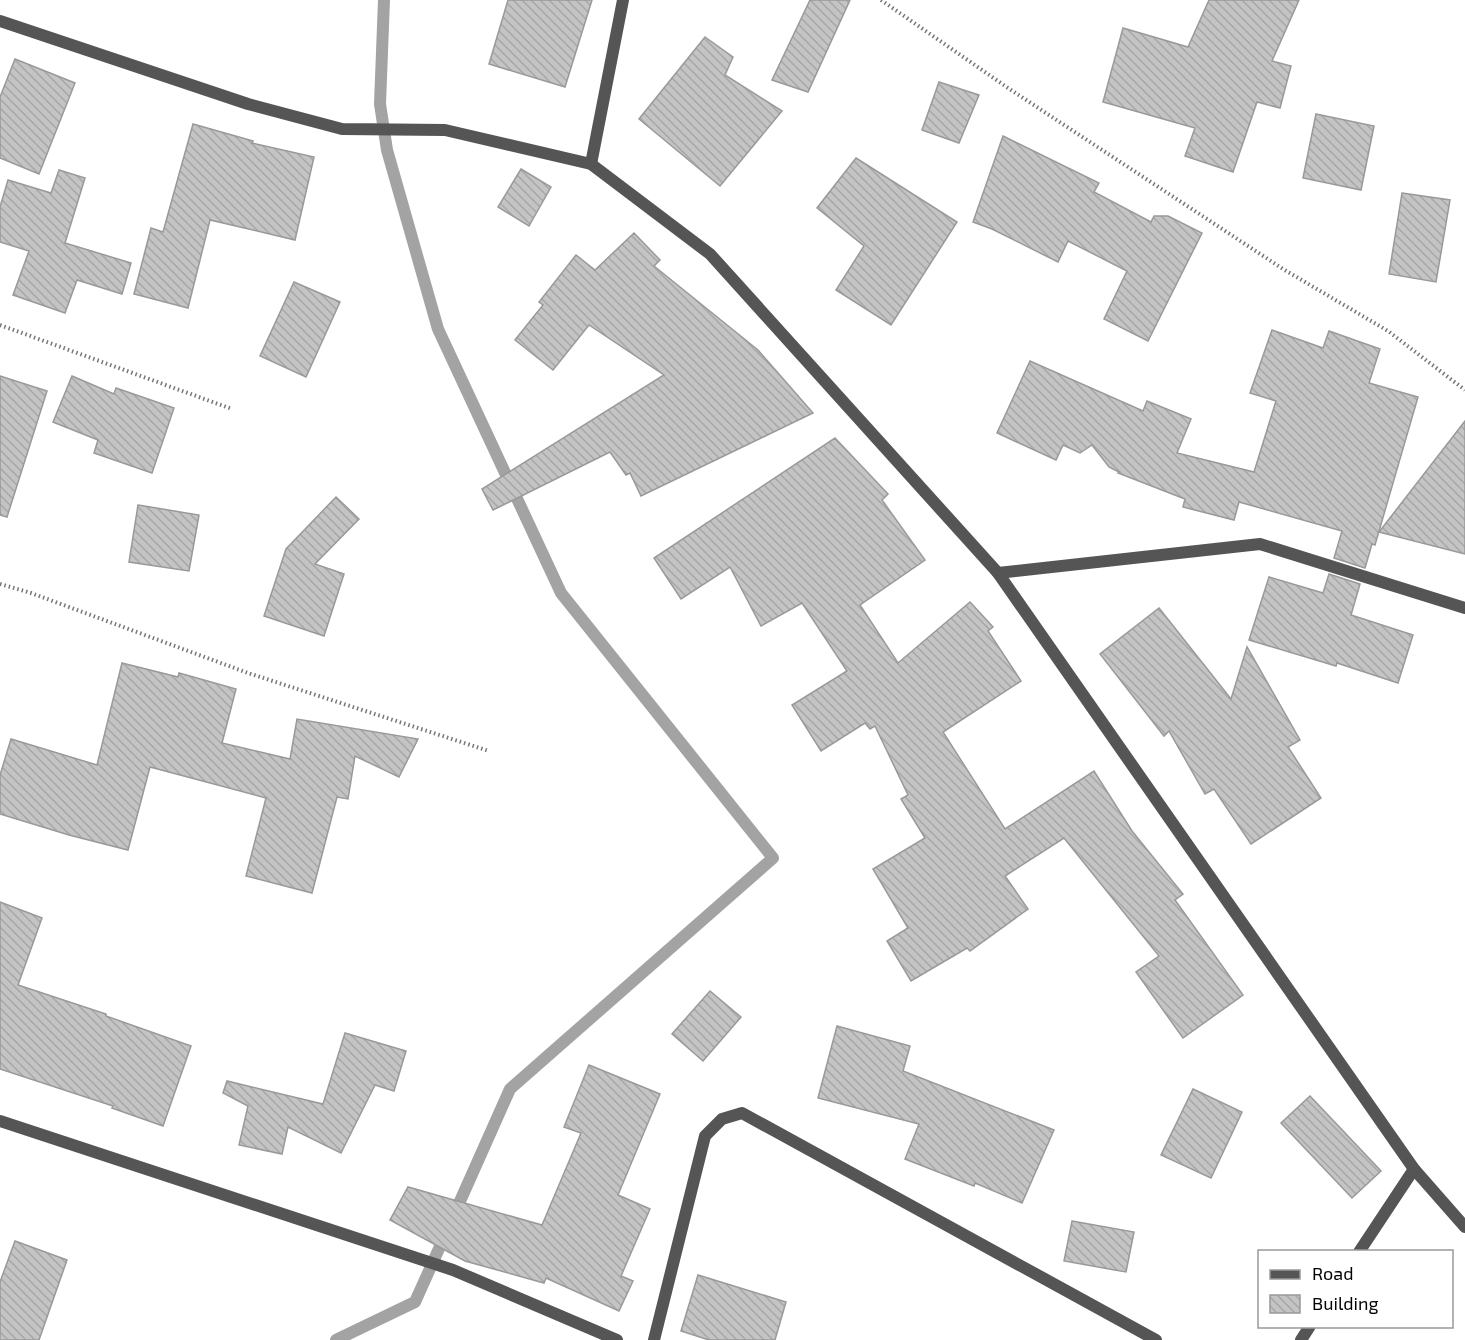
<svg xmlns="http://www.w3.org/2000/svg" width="1465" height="1340" viewBox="0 0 1465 1340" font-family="'Exo 2',sans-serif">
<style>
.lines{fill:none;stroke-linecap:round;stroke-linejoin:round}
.stream{stroke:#a3a3a3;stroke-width:12}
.building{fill:url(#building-back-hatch);stroke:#999;stroke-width:1.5}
.path{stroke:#777;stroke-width:4;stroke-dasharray:1.5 3;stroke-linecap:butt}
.minor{stroke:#555;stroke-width:12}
</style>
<defs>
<pattern id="building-back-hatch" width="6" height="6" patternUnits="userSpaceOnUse" patternTransform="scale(1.5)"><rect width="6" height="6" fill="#c4c4c4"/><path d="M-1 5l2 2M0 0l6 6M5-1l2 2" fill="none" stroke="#a7a7a7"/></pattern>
</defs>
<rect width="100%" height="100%" fill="#fff"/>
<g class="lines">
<g class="stream">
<path d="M 384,0 L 380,104 L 387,150 L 438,329 L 561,593 L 773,858 L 510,1089 L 453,1217"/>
<path d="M 336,1340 L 415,1302 L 446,1233"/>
</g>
</g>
<g class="building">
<path d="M 508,0 L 592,0 L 565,87 L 489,64 Z"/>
<path d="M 810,0 L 850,0 L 808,92 L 772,80 Z"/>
<path d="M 1209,0 L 1299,0 L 1272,61 L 1291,66 L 1280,108 L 1257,102 L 1233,172 L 1185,156 L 1195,128 L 1103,102 L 1123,28 L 1188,47 Z"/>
<path d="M 705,37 L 733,57 L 725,75 L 782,111 L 720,186 L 639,119 Z"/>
<path d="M 15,59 L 75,83 L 39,174 L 0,158 L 0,97 Z"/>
<path d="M 939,82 L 979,95 L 959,143 L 922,130 Z"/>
<path d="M 1316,114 L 1374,126 L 1361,190 L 1303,178 Z"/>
<path d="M 193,124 L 253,141 L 252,143 L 314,157 L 295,240 L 210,220 L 188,308 L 134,294 L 151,228 L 163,232 Z"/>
<path d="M 1003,136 L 1099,183 L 1094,192 L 1151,222 L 1154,216 L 1168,216 L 1202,233 L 1148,341 L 1104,319 L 1127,271 L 1068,241 L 1058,262 L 992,229 L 973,222 Z"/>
<path d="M 856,158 L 957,222 L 891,325 L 836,290 L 864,246 L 817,208 Z"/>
<path d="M 521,169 L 551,187 L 529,226 L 498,207 Z"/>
<path d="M 59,170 L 85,178 L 65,243 L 131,263 L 122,294 L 77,280 L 65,313 L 13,295 L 29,251 L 0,242 L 0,207 L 8,180 L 51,193 Z"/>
<path d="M 1402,193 L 1450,200 L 1436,282 L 1389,274 Z"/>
<path d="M 634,233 L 660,260 L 654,266 L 758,350 L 813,413 L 641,496 L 630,473 L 626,475 L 610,452 L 493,510 L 482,489 L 664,375 L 589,325 L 553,370 L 515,340 L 543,305 L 539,302 L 576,255 L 595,270 Z"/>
<path d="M 294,282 L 340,302 L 306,377 L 260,356 Z"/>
<path d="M 1272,330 L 1323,348 L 1329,331 L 1380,349 L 1369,383 L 1418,397 L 1375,545 L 1372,544 L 1365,568 L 1334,558 L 1342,531 L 1239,502 L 1234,520 L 1183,507 L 1185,499 L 1118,473 L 1119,472 L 1109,467 L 1092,445 L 1080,453 L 1063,445 L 1056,460 L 997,433 L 1030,361 L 1143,411 L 1147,401 L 1191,419 L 1177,453 L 1254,472 L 1276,401 L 1250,393 Z"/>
<path d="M 0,376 L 47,391 L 7,517 L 0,515 Z"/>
<path d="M 72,376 L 114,394 L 116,388 L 174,408 L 152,473 L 94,453 L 98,440 L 53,422 Z"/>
<path d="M 1465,421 L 1465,554 L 1379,532 Z"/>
<path d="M 835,438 L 888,494 L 882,500 L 925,560 L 860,605 L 898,663 L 970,602 L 993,627 L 988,631 L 1021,681 L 943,732 L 1005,829 L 1094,771 L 1132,831 L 1183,894 L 1175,900 L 1243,995 L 1183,1038 L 1136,972 L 1159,956 L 1064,838 L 1005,876 L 1028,909 L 970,951 L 967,948 L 911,981 L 887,941 L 908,928 L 873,869 L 925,838 L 901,799 L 908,795 L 875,726 L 870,729 L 865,723 L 821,751 L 792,705 L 847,671 L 802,603 L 761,626 L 730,567 L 681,599 L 654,558 Z"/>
<path d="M 336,497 L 359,519 L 315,564 L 344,574 L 324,636 L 264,616 L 286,549 Z"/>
<path d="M 138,505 L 199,515 L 189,571 L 129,562 Z"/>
<path d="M 1329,574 L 1360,584 L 1351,615 L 1413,635 L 1398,683 L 1337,663 L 1336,666 L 1249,640 L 1269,577 L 1323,593 Z"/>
<path d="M 1159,608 L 1231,699 L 1247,647 L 1300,740 L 1288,747 L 1321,798 L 1251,844 L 1214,789 L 1205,794 L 1169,731 L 1164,736 L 1100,654 Z"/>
<path d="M 122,663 L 178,677 L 179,673 L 236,689 L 222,743 L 290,759 L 297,719 L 418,739 L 399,777 L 355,756 L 348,799 L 337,797 L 312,893 L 246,876 L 266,798 L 150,767 L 128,850 L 69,835 L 0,814 L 0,775 L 11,739 L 97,765 Z"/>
<path d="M 0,902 L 42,918 L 18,985 L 106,1014 L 106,1016 L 191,1046 L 163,1126 L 112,1108 L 113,1106 L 0,1069 Z"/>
<path d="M 710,991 L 741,1017 L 703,1061 L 672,1034 Z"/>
<path d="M 837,1026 L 910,1046 L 903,1071 L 1054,1130 L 1022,1203 L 975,1183 L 974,1186 L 905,1159 L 919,1124 L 818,1098 Z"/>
<path d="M 345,1033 L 406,1051 L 394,1091 L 375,1085 L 341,1153 L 288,1127 L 282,1154 L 239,1145 L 248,1106 L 223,1093 L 227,1081 L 323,1104 Z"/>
<path d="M 589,1065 L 660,1094 L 618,1195 L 650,1209 L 621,1276 L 633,1281 L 619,1311 L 546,1278 L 544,1283 L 465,1261 L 390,1220 L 408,1187 L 542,1225 L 581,1133 L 564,1127 Z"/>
<path d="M 1193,1089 L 1242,1112 L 1211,1178 L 1161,1155 Z"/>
<path d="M 1310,1096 L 1381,1171 L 1352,1198 L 1281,1123 Z"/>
<path d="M 1072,1221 L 1134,1232 L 1126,1272 L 1064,1261 Z"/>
<path d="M 15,1241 L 67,1260 L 39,1340 L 0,1340 L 0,1282 Z"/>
<path d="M 698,1275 L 786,1302 L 775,1340 L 709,1340 L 681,1331 Z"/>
</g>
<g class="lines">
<g class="path">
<path d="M 881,0 L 1008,88 L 1283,269 L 1388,331 L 1465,390"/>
<path d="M 0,325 L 232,409"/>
<path d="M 0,584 L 31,593 L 248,673 L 489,751"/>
</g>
<g class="minor">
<path d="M 0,21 L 248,104 L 342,129 L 445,130 L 591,164 L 710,254 L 998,573 L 1414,1169 L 1465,1227"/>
<path d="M 591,164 L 623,0"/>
<path d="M 998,573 L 1260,544 L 1465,608"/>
<path d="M 0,1121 L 453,1270 L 617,1340"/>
<path d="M 1359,1252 L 1414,1169"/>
<path d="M 654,1340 L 705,1136 L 722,1119 L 742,1113 L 1156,1340"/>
<path d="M 1301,1340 L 1310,1326"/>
</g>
</g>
<rect x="1258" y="1250" width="195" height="78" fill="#ffffff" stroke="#999999" stroke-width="1.5"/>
<rect x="1270" y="1270" width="30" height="9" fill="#555555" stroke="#999999" stroke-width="1.5"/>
<text x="1312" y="1280" font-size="18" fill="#000000">Road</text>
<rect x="1270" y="1295" width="30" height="18" fill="url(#building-back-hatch)" stroke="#999999" stroke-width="1.5"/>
<text x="1312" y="1310" font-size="18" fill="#000000">Building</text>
</svg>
